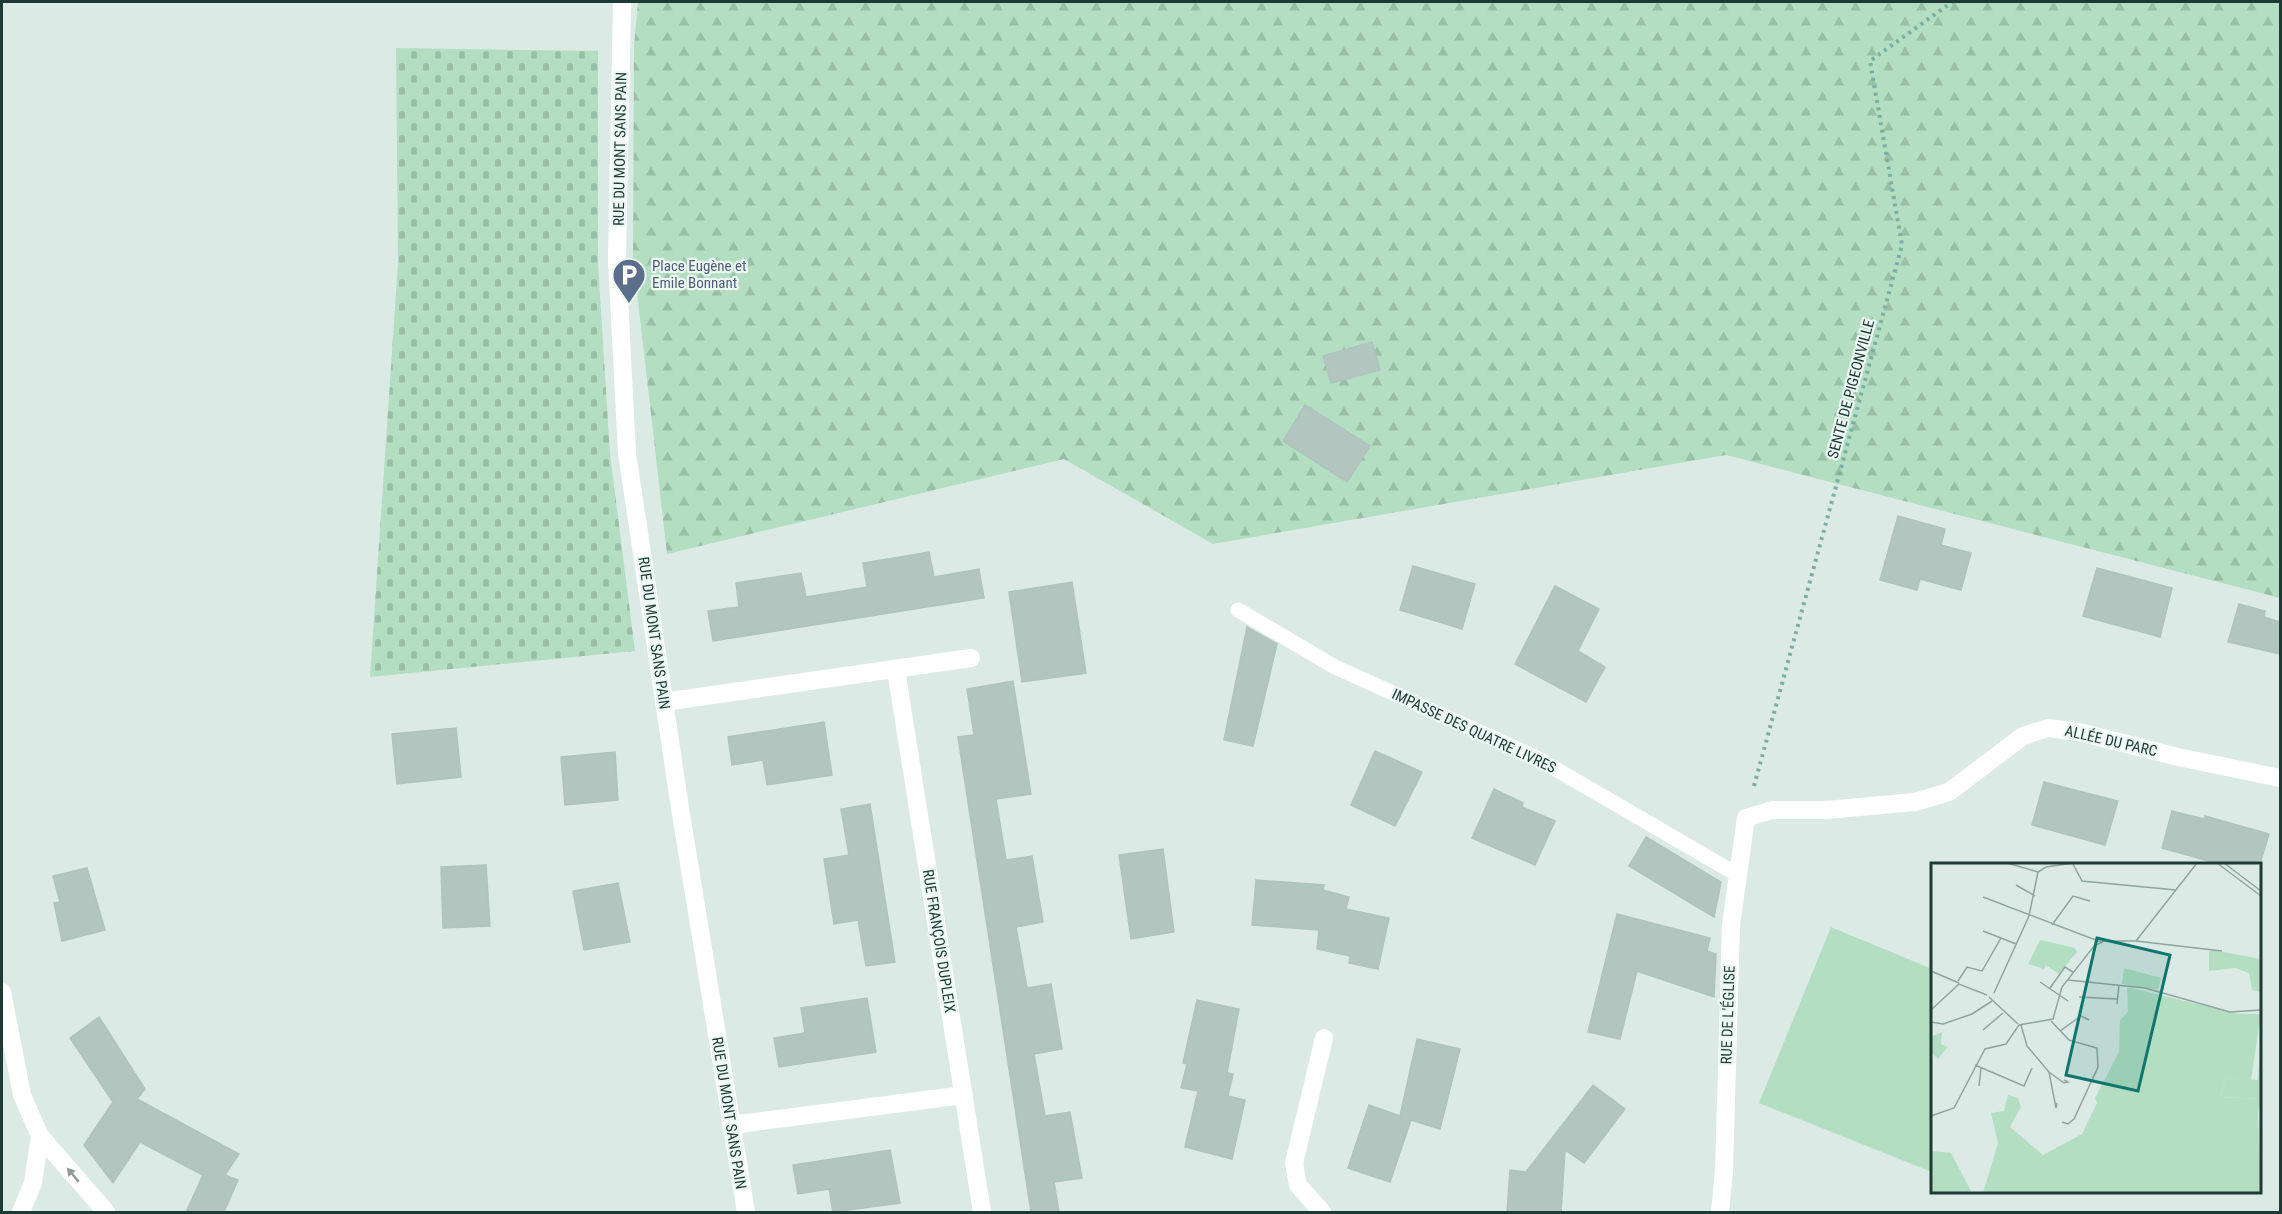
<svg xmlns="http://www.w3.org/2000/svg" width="2282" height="1214" viewBox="0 0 2282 1214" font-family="'Roboto Condensed',sans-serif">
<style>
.green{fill:#b3dec2}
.forest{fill:url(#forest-firs)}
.cemetery{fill:url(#cemetery-stones)}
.building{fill:#b2c5be;stroke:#aec4bd;stroke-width:1.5}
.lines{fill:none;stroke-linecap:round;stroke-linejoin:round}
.path{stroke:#7ab0a4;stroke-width:4;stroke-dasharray:3 4.5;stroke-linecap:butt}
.lane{stroke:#fff;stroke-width:15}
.street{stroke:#fff;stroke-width:18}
.oneway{fill:#8e9c9a}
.labels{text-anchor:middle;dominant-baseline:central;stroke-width:4.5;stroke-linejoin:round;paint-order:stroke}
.street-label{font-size:15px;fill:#1d3a35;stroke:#edf7f3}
.service-label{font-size:15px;fill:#4e5e75;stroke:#edf7f3;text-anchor:start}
.inset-road{fill:none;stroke:#90a49f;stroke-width:1.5}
.view{fill:#0f766e;fill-opacity:0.15;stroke:#0f766e;stroke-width:3}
.inset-edge{fill:none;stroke:#1d3a35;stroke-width:3}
</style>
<defs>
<pattern id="forest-firs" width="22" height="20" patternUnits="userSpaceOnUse" patternTransform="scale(1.5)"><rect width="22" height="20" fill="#b3dec2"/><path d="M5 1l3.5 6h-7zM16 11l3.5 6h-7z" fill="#9abfa7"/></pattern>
<pattern id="cemetery-stones" width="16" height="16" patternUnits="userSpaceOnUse" patternTransform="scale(1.5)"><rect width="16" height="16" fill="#b3dec2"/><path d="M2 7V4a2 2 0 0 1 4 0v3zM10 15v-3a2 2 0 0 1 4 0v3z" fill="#9abfa7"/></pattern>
</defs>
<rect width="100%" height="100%" fill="#dceae5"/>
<path class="green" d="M 1831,927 L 1932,969 L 1932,1172 L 1759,1103 Z"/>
<path class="forest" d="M 638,2 L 2280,2 L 2280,598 L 1726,455 L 1213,544 L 1064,459 L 667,554 L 633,257 L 634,46 Z"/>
<path class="cemetery" d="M 396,48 L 598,51 L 598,263 L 610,454 L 635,651 L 370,677 L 398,263 Z"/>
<g class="building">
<path d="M 1372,342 L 1380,370 L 1331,383 L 1323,356 Z"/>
<path d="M 1305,405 L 1370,446 L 1347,482 L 1283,441 Z"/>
<path d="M 1898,516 L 1945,529 L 1941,545 L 1971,553 L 1961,590 L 1920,579 L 1917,590 L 1880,580 Z"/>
<path d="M 929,552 L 934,577 L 979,569 L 984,598 L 713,641 L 708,611 L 739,607 L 736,583 L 801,573 L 806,597 L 867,587 L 863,563 Z"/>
<path d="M 1413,566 L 1475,584 L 1462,629 L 1400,610 Z"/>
<path d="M 2097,568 L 2172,588 L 2160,637 L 2083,616 Z"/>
<path d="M 1072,582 L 1086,673 L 1022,682 L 1009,592 Z"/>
<path d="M 1555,586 L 1599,609 L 1578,651 L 1605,667 L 1586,702 L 1515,664 Z"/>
<path d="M 2239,604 L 2265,611 L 2264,617 L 2280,622 L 2280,654 L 2228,642 Z"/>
<path d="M 1247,627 L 1277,644 L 1253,746 L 1224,740 Z"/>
<path d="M 1013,681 L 1031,794 L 996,799 L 1006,860 L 1032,856 L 1043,922 L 1016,927 L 1027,988 L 1051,984 L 1062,1049 L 1034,1054 L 1045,1116 L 1070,1112 L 1082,1178 L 1054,1182 L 1059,1212 L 1031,1212 L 958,737 L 974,735 L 967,689 Z"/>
<path d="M 824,722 L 832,775 L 767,785 L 763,760 L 732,765 L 728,737 Z"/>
<path d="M 456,728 L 461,777 L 397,784 L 392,734 Z"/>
<path d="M 1375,751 L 1422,772 L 1395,826 L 1351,805 Z"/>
<path d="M 615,752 L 618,800 L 565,805 L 561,757 Z"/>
<path d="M 2044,782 L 2118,801 L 2105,845 L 2032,825 Z"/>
<path d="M 1494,789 L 1523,803 L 1522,807 L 1555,821 L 1535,865 L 1472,838 Z"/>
<path d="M 870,804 L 895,962 L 866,966 L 858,920 L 834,924 L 824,859 L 849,855 L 841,809 Z"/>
<path d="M 2172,811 L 2204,819 L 2205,816 L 2269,834 L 2260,864 L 2219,864 L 2162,848 Z"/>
<path d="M 1646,837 L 1721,882 L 1714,917 L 1629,866 Z"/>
<path d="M 1163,849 L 1174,932 L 1131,939 L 1119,855 Z"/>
<path d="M 486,865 L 490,926 L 443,928 L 441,867 Z"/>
<path d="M 87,868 L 105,930 L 62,941 L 54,903 L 60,902 L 53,876 Z"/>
<path d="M 1256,880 L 1324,885 L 1323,890 L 1349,897 L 1346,909 L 1389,918 L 1378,969 L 1349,963 L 1350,956 L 1317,949 L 1319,930 L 1252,925 Z"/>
<path d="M 618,883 L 630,942 L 584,950 L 573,891 Z"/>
<path d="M 1617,914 L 1710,938 L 1707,951 L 1716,954 L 1714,997 L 1637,971 L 1620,1039 L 1588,1032 Z"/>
<path d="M 867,998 L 876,1052 L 779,1067 L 774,1038 L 805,1033 L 801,1008 Z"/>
<path d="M 1197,1000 L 1239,1009 L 1227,1073 L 1233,1074 L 1228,1096 L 1245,1100 L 1232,1159 L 1185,1147 L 1198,1091 L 1181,1088 L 1187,1064 L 1183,1063 Z"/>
<path d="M 99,1017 L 145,1089 L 137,1099 L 239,1154 L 225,1175 L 238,1180 L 224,1212 L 186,1212 L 203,1175 L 140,1142 L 113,1183 L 84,1145 L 113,1102 L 70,1038 Z"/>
<path d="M 1417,1039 L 1460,1049 L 1440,1129 L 1411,1120 L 1390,1182 L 1348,1168 L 1369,1105 L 1400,1116 Z"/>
<path d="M 1593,1085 L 1625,1109 L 1584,1163 L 1565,1150 L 1561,1212 L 1507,1212 L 1510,1170 L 1526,1172 Z"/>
<path d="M 890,1150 L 900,1203 L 833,1212 L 829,1189 L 798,1194 L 793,1165 Z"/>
</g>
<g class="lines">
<path class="path" d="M 1754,786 L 1902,245 L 1870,61 L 1952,2"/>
<path class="lane" d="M 1238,610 L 1335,667 L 1535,757 L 1738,875"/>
<g class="street">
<path d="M 622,2 L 617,261 L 627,453 L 680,808 L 746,1212"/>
<path d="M 896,670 L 982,1212"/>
<path d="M 664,702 L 971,658"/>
<path d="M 2,992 L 22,1095 L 40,1136 L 106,1212"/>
<path d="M 731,1125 L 964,1095"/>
<path d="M 21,1212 L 33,1183 L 40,1136"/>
<path d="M 1322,1212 L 1298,1185 L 1294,1163 L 1324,1038"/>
<path d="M 1720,1212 L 1724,1171 L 1731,925 L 1746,818 L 1772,810 L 1826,810 L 1915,802 L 1949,792 L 2023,736 L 2048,728 L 2079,732 L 2178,757 L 2280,778"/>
</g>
</g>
<defs><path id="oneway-solid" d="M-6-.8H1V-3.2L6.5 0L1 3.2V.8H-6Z" transform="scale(1.5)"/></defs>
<use class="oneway" href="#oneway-solid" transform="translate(73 1175) rotate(-130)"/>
<defs>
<symbol id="parking-pin" viewBox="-11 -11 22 30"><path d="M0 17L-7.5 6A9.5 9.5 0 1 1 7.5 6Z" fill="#5c6f8a" stroke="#edf7f3"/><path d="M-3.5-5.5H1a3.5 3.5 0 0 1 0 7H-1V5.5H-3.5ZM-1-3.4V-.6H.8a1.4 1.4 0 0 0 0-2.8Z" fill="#fff"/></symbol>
</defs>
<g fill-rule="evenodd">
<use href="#parking-pin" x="610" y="256" width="38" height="52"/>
</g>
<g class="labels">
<g class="street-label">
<text transform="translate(620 149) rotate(-89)">RUE DU MONT SANS PAIN</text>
<text transform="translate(1851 389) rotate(-75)">SENTE DE PIGEONVILLE</text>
<text transform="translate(654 633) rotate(82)">RUE DU MONT SANS PAIN</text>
<text transform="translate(1474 731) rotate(25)">IMPASSE DES QUATRE LIVRES</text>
<text transform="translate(2111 741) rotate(13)">ALLÉE DU PARC</text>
<text transform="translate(939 941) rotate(81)">RUE FRANÇOIS DUPLEIX</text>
<text transform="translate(1728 1015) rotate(-88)">RUE DE L'ÉGLISE</text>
<text transform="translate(729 1113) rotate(81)">RUE DU MONT SANS PAIN</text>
</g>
<g class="service-label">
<text x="652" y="266">Place Eugène et<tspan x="652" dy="17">Emile Bonnant</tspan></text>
</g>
</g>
<g transform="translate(1931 863)">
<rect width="330" height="330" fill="#dceae5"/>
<path d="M 330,166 L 330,236 L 289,234 L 295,215 L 327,217 Z" fill="#b3dec2"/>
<path d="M 282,87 L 330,96 L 330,129 L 321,127 L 318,110 L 304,105 L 278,108 L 278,89 ZM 196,124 L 308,151 L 330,151 L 320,217 L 295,215 L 289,234 L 330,236 L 327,251 L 330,330 L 52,330 L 67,280 L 60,250 L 73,248 L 77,232 L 87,235 L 90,244 L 79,264 L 112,292 L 151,271 L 166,240 L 164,235 L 188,189 L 189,157 L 197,149 ZM 11,169 L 10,181 L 17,184 L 7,196 L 0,189 L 0,174 ZM 0,288 L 20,290 L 41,330 L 1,330 Z" fill="#b3dec2"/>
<path d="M 193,105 L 230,115 L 227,127 L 191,121 Z" fill="#b3dec2"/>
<path d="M 109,77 L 144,85 L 146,89 L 128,111 L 115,102 L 113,106 L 97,101 Z" fill="#b3dec2"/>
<path class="inset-road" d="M 76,0 L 107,9M 286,0 L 330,33M 293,0 L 330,28M 142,1 L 151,18 L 245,27M 85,22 L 104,33M 52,34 L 170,79M 121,62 L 142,33 L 159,38M 52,68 L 70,75M 205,78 L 291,88M 0,108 L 28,120M 137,117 L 214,125 L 299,149 L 330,147M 27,118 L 36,104 L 51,108 L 70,75 L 85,81M 109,119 L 137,138M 119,125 L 134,104 L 142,109M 63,130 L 98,53 L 107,9 L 115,4 L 143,0M 58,134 L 87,161M 148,134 L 186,136M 186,141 L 188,122M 0,147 L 28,121 L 56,132M 120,158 L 138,177 L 166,185 L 167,204 L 143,256 L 137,261 L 131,259M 0,159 L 12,161 L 41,151 L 61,138M 88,162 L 122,156 L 131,124 L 163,83 L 173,78 L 205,78 L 266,0M 90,162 L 96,183 L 118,209 L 125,245 L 126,240M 52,167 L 72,150M 129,168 L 150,153 L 158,157M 44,202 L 93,223 L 101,205M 118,209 L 133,220 L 137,219 L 133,217M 48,223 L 50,205M 0,253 L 23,245 L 54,186 L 75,181 L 88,162"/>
<path class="view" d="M 166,75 L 239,92 L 207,228 L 135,212 Z"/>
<rect width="330" height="330" class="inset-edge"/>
</g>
<rect width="2282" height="1214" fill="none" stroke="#1d3a35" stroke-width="6"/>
</svg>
